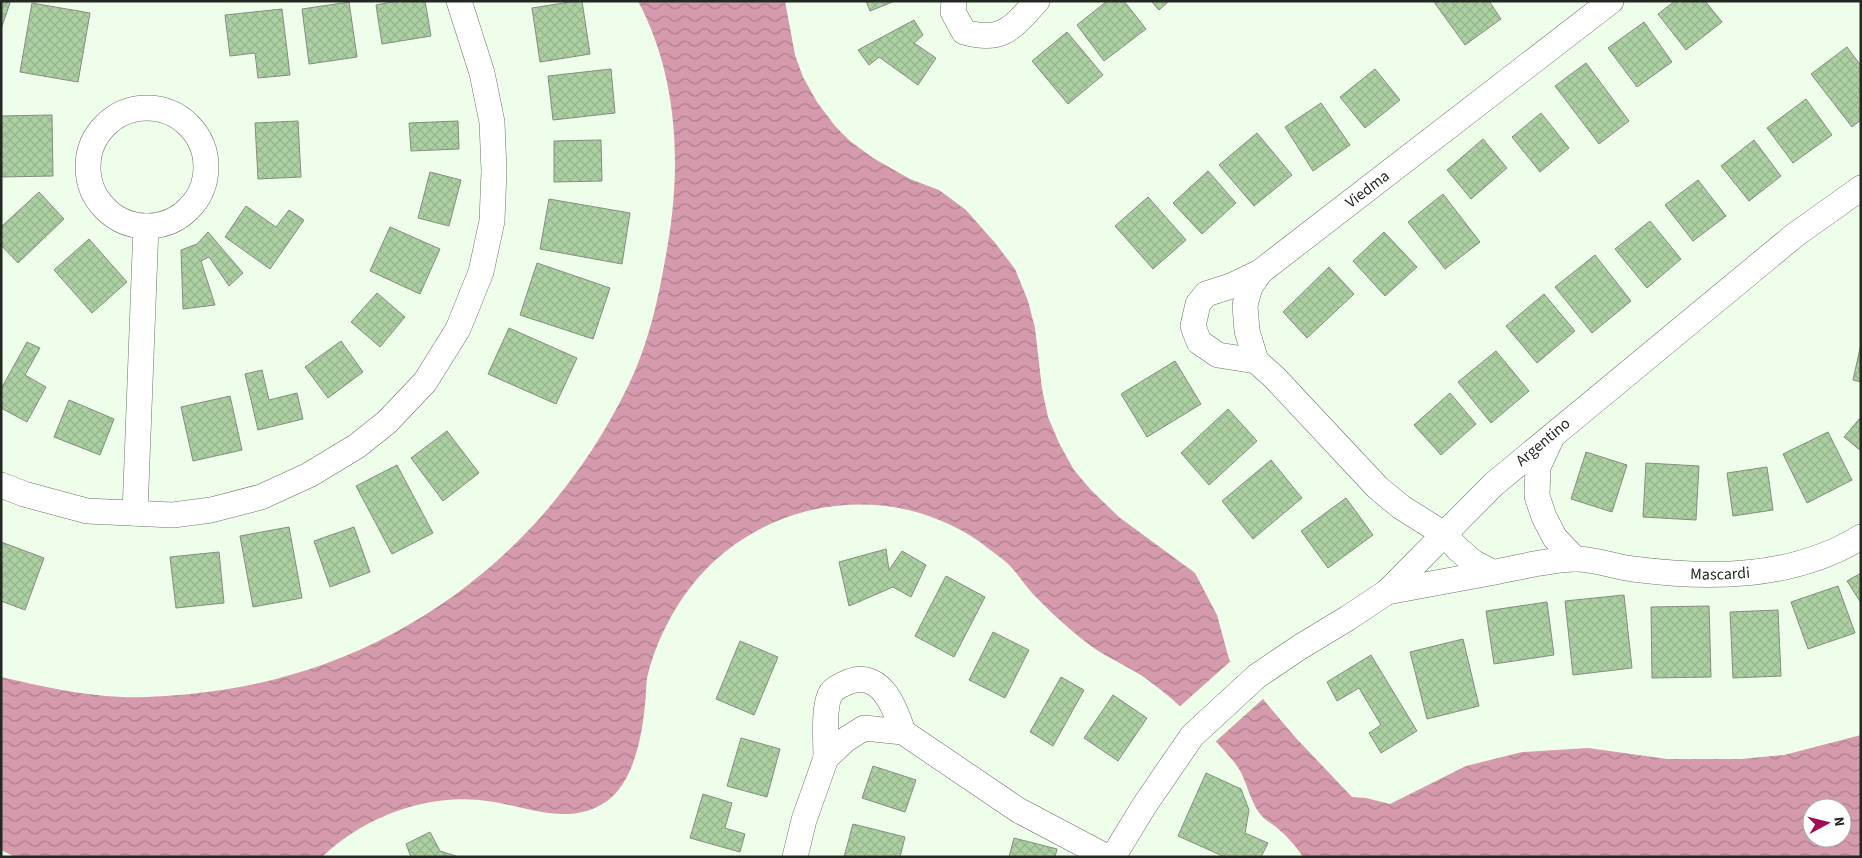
<svg xmlns="http://www.w3.org/2000/svg" width="1862" height="858" viewBox="0 0 1862 858" font-family="'Source Sans 3',sans-serif">
<style>
.water{fill:url(#water-waves);fill-rule:evenodd}
.pier{fill:#effeeb}
.building{fill:url(#building-cross-hatch);stroke:#828f7e}
.lines{fill:none;stroke-linecap:round;stroke-linejoin:round}
.minor-casing{stroke:#677464;stroke-width:26}
.minor{stroke:#fff;stroke-width:25}
.labels{text-anchor:middle;dominant-baseline:central;stroke-width:4;stroke-linejoin:round;paint-order:stroke}
.street-label{font-size:16px;fill:#232922;stroke:#fff}
</style>
<defs>
<pattern id="water-waves" width="16" height="10" patternUnits="userSpaceOnUse" patternTransform="scale(1.25)"><rect width="16" height="10" fill="#d59bac"/><path d="M0 5q4-4 8 0t8 0" fill="none" stroke="#ac7e8c"/></pattern>
<pattern id="building-cross-hatch" width="8" height="8" patternUnits="userSpaceOnUse" patternTransform="scale(1.25)"><rect width="8" height="8" fill="#add0a3"/><path d="M0 0l8 8M0 8l8-8" fill="none" stroke="#95b38c"/></pattern>
</defs>
<rect width="100%" height="100%" fill="#effeeb"/>
<path class="water" d="M 638,1 L 785,1 L 795,55 L 803,77 L 817,102 L 835,126 L 850,141 L 873,158 L 910,179 L 939,190 L 966,210 L 996,244 L 1015,269 L 1028,301 L 1035,328 L 1042,389 L 1048,417 L 1059,443 L 1074,470 L 1091,490 L 1119,517 L 1195,573 L 1217,615 L 1229,659 L 1295,737 L 1352,797 L 1366,798 L 1390,804 L 1466,766 L 1522,752 L 1588,748 L 1667,759 L 1741,759 L 1784,755 L 1861,735 L 1861,857 L 1303,857 C 1295,845 1287,836 1276,827 C 1271,823 1265,820 1261,815 C 1248,799 1247,777 1234,762 C 1209,732 1179,703 1148,680 C 1130,667 1109,659 1091,646 C 1070,630 1050,612 1032,593 C 1023,583 1016,571 1006,562 C 998,555 988,549 980,542 C 887,477 757,499 689,589 C 670,614 654,647 647,678 C 646,687 646,696 645,705 C 642,735 634,782 607,801 C 567,829 524,804 479,800 C 422,795 363,818 322,857 L 15,857 L 1,850 L 1,677 C 40,686 80,695 121,697 C 143,698 167,696 190,694 C 385,676 546,558 630,382 C 648,344 658,301 665,260 C 682,174 680,80 638,1 ZM 1812,808 L 1842,808 L 1842,838 L 1812,838 Z"/>
<path class="pier" d="M 1233,659 L 1264,698 L 1214,743 L 1178,708 Z"/>
<g class="building">
<path d="M 1,1 L 10,3 L 1,29 Z"/>
<path d="M 397,1 L 425,1 L 431,36 L 382,44 L 376,5 Z"/>
<path d="M 576,1 L 582,1 L 590,54 L 540,62 L 532,8 Z"/>
<path d="M 866,1 L 895,1 L 870,11 Z"/>
<path d="M 1107,1 L 1124,1 L 1146,29 L 1104,61 L 1077,25 Z"/>
<path d="M 1151,1 L 1169,1 L 1159,10 Z"/>
<path d="M 1435,1 L 1489,1 L 1501,19 L 1465,45 L 1434,2 Z"/>
<path d="M 1675,1 L 1705,1 L 1722,22 L 1686,50 L 1658,14 Z"/>
<path d="M 349,2 L 357,57 L 309,64 L 302,9 Z"/>
<path d="M 32,3 L 90,13 L 78,82 L 20,72 Z"/>
<path d="M 282,9 L 290,75 L 258,78 L 255,53 L 230,56 L 225,15 Z"/>
<path d="M 914,20 L 923,35 L 914,43 L 936,58 L 918,85 L 879,57 L 869,65 L 858,50 Z"/>
<path d="M 1644,22 L 1672,62 L 1637,87 L 1608,48 Z"/>
<path d="M 1067,32 L 1103,75 L 1068,104 L 1032,61 Z"/>
<path d="M 1847,47 L 1861,66 L 1861,120 L 1852,127 L 1811,74 Z"/>
<path d="M 1586,63 L 1629,121 L 1599,144 L 1555,86 Z"/>
<path d="M 611,69 L 615,113 L 553,120 L 548,76 Z"/>
<path d="M 1375,69 L 1400,100 L 1365,128 L 1340,97 Z"/>
<path d="M 1806,99 L 1832,135 L 1793,163 L 1767,128 Z"/>
<path d="M 1321,103 L 1350,145 L 1313,171 L 1285,127 Z"/>
<path d="M 1541,113 L 1569,148 L 1540,172 L 1512,137 Z"/>
<path d="M 52,115 L 53,176 L 1,177 L 1,116 Z"/>
<path d="M 298,121 L 301,177 L 258,179 L 255,123 Z"/>
<path d="M 458,121 L 459,149 L 411,151 L 409,123 Z"/>
<path d="M 1257,133 L 1292,175 L 1254,206 L 1219,165 Z"/>
<path d="M 1483,139 L 1507,168 L 1471,199 L 1447,170 Z"/>
<path d="M 601,140 L 602,181 L 554,182 L 554,141 Z"/>
<path d="M 1754,140 L 1781,176 L 1749,201 L 1721,166 Z"/>
<path d="M 1208,171 L 1236,203 L 1202,234 L 1173,203 Z"/>
<path d="M 430,172 L 461,180 L 449,226 L 418,218 Z"/>
<path d="M 1698,180 L 1726,216 L 1693,241 L 1665,205 Z"/>
<path d="M 39,192 L 64,219 L 18,263 L 1,245 L 1,227 Z"/>
<path d="M 1443,194 L 1480,242 L 1445,269 L 1408,222 Z"/>
<path d="M 1148,197 L 1186,240 L 1153,269 L 1115,226 Z"/>
<path d="M 549,199 L 630,213 L 622,264 L 540,249 Z"/>
<path d="M 246,206 L 276,227 L 289,210 L 304,220 L 270,269 L 225,237 Z"/>
<path d="M 1650,221 L 1681,259 L 1647,288 L 1615,249 Z"/>
<path d="M 390,227 L 440,249 L 420,294 L 370,271 Z"/>
<path d="M 208,232 L 243,273 L 229,286 L 209,257 L 201,261 L 215,305 L 183,309 L 181,250 L 197,244 Z"/>
<path d="M 1384,232 L 1417,267 L 1385,296 L 1353,261 Z"/>
<path d="M 89,239 L 127,282 L 92,313 L 54,270 Z"/>
<path d="M 1595,255 L 1631,301 L 1592,333 L 1555,287 Z"/>
<path d="M 537,263 L 610,288 L 593,339 L 520,315 Z"/>
<path d="M 1329,267 L 1354,294 L 1307,338 L 1283,312 Z"/>
<path d="M 377,293 L 405,317 L 380,347 L 351,322 Z"/>
<path d="M 1544,294 L 1575,331 L 1537,363 L 1506,326 Z"/>
<path d="M 509,328 L 577,358 L 556,404 L 488,374 Z"/>
<path d="M 341,341 L 363,372 L 328,398 L 305,367 Z"/>
<path d="M 27,342 L 40,348 L 25,375 L 46,387 L 27,422 L 1,408 L 1,389 Z"/>
<path d="M 1861,344 L 1861,382 L 1853,380 Z"/>
<path d="M 1496,351 L 1529,391 L 1491,423 L 1458,382 Z"/>
<path d="M 1175,361 L 1201,404 L 1147,437 L 1121,394 Z"/>
<path d="M 262,370 L 269,400 L 297,393 L 303,419 L 258,430 L 245,374 Z"/>
<path d="M 1450,393 L 1476,424 L 1441,455 L 1414,425 Z"/>
<path d="M 230,396 L 242,450 L 193,461 L 181,407 Z"/>
<path d="M 69,400 L 114,419 L 100,455 L 54,437 Z"/>
<path d="M 1228,409 L 1257,441 L 1209,485 L 1181,453 Z"/>
<path d="M 1861,417 L 1861,451 L 1844,437 Z"/>
<path d="M 447,431 L 479,473 L 443,501 L 411,458 Z"/>
<path d="M 1828,432 L 1852,480 L 1807,503 L 1783,454 Z"/>
<path d="M 1586,452 L 1627,465 L 1612,512 L 1571,499 Z"/>
<path d="M 1271,460 L 1302,498 L 1253,539 L 1222,501 Z"/>
<path d="M 1646,463 L 1699,466 L 1696,520 L 1643,517 Z"/>
<path d="M 397,465 L 433,533 L 392,554 L 356,486 Z"/>
<path d="M 1767,467 L 1773,510 L 1733,516 L 1727,473 Z"/>
<path d="M 1346,498 L 1373,535 L 1328,568 L 1301,531 Z"/>
<path d="M 289,527 L 302,598 L 253,607 L 240,536 Z"/>
<path d="M 354,527 L 370,572 L 330,587 L 314,541 Z"/>
<path d="M 1,542 L 44,558 L 25,610 L 1,601 Z"/>
<path d="M 886,549 L 889,570 L 902,551 L 926,565 L 911,597 L 893,587 L 849,606 L 839,562 Z"/>
<path d="M 219,552 L 224,603 L 176,608 L 170,557 Z"/>
<path d="M 1861,573 L 1861,603 L 1847,581 Z"/>
<path d="M 946,576 L 985,597 L 954,657 L 915,636 Z"/>
<path d="M 1838,586 L 1855,633 L 1808,649 L 1791,602 Z"/>
<path d="M 1624,595 L 1632,668 L 1573,675 L 1565,601 Z"/>
<path d="M 1547,602 L 1554,655 L 1494,664 L 1486,611 Z"/>
<path d="M 1709,606 L 1711,677 L 1652,678 L 1651,607 Z"/>
<path d="M 1778,610 L 1781,676 L 1733,678 L 1730,612 Z"/>
<path d="M 993,632 L 1029,650 L 1005,698 L 969,680 Z"/>
<path d="M 1463,639 L 1479,706 L 1427,719 L 1410,652 Z"/>
<path d="M 740,641 L 778,657 L 754,715 L 716,699 Z"/>
<path d="M 1371,655 L 1417,731 L 1381,753 L 1369,733 L 1381,725 L 1359,688 L 1337,701 L 1327,682 Z"/>
<path d="M 1061,677 L 1084,690 L 1053,746 L 1030,732 Z"/>
<path d="M 1113,695 L 1147,718 L 1118,761 L 1084,738 Z"/>
<path d="M 741,738 L 780,749 L 767,797 L 727,786 Z"/>
<path d="M 873,766 L 916,780 L 905,812 L 862,798 Z"/>
<path d="M 1206,773 L 1241,789 L 1249,810 L 1245,833 L 1268,843 L 1261,857 L 1225,857 L 1178,836 Z"/>
<path d="M 703,794 L 732,803 L 725,828 L 745,834 L 740,852 L 690,838 Z"/>
<path d="M 853,824 L 905,837 L 900,857 L 844,857 Z"/>
<path d="M 430,832 L 440,851 L 459,857 L 411,857 L 406,844 Z"/>
<path d="M 1014,838 L 1057,849 L 1055,857 L 1009,857 Z"/>
</g>
<g class="lines">
<defs>
<g id="minor">
<path d="M 954,1 L 953,12 L 964,32 C 1003,43 1012,28 1037,1"/>
<circle cx="147" cy="167" r="59"/>
<path id="s1" d="M 1861,188 L 1795,235 L 1494,484 L 1387,592 C 1423,585 1459,579 1495,572 C 1521,567 1547,560 1574,559 C 1592,558 1615,567 1633,569 C 1710,579 1793,579 1861,537"/>
<path d="M 1260,272 L 1250,287 L 1245,305 L 1247,331 L 1256,361 L 1274,377 L 1378,488 L 1401,507 L 1444,534 L 1458,549 L 1473,562 L 1492,572"/>
<path id="s2" d="M 1256,361 L 1218,355 L 1199,342 L 1193,326 L 1198,304 L 1206,294 L 1231,286 L 1260,272 L 1611,1"/>
<path d="M 1551,439 L 1538,467 L 1537,496 L 1544,517 L 1555,538 L 1575,559"/>
<path d="M 1,485 L 24,494 L 87,511 L 173,515 L 211,510 L 261,497 L 309,475 L 357,446 L 387,422 L 425,382 L 458,329 L 481,272 L 492,221 L 494,171 L 492,122 L 482,73 L 459,1"/>
<path d="M 135,513 L 146,226"/>
<path d="M 826,758 C 826,743 823,705 831,693 C 835,687 846,683 851,681 C 882,671 896,710 903,732"/>
<path d="M 795,857 L 804,820 L 826,758 L 845,740 L 864,728 L 903,732 L 1018,810 L 1107,857"/>
<path d="M 1113,857 L 1144,806 L 1192,736 L 1257,676 L 1300,647 L 1348,618 L 1387,592"/>
</g>
</defs>
<use href="#minor" class="minor-casing"/>
<use href="#minor" class="minor"/>
</g>
<g class="labels">
<g class="street-label">
<text stroke="none"><textPath href="#s2" startOffset="308">Viedma</textPath></text>
<text transform="translate(1543 442) rotate(-40)">Argentino</text>
<text stroke="none"><textPath href="#s1" startOffset="961">Mascardi</textPath></text>
</g>
</g>
<rect width="1862" height="858" fill="none" stroke="#232922" stroke-width="5"/>
<g transform="translate(1827 823) rotate(83)"><circle r="24" fill="#ffffff" stroke="#a7a9a7"/>
<path d="M0-4L9 19L0 12L-9 19Z" fill="#a00e55"/>
<text y="-8" font-size="14" font-weight="bold" text-anchor="middle" fill="#232922">N</text>
</g>
</svg>
